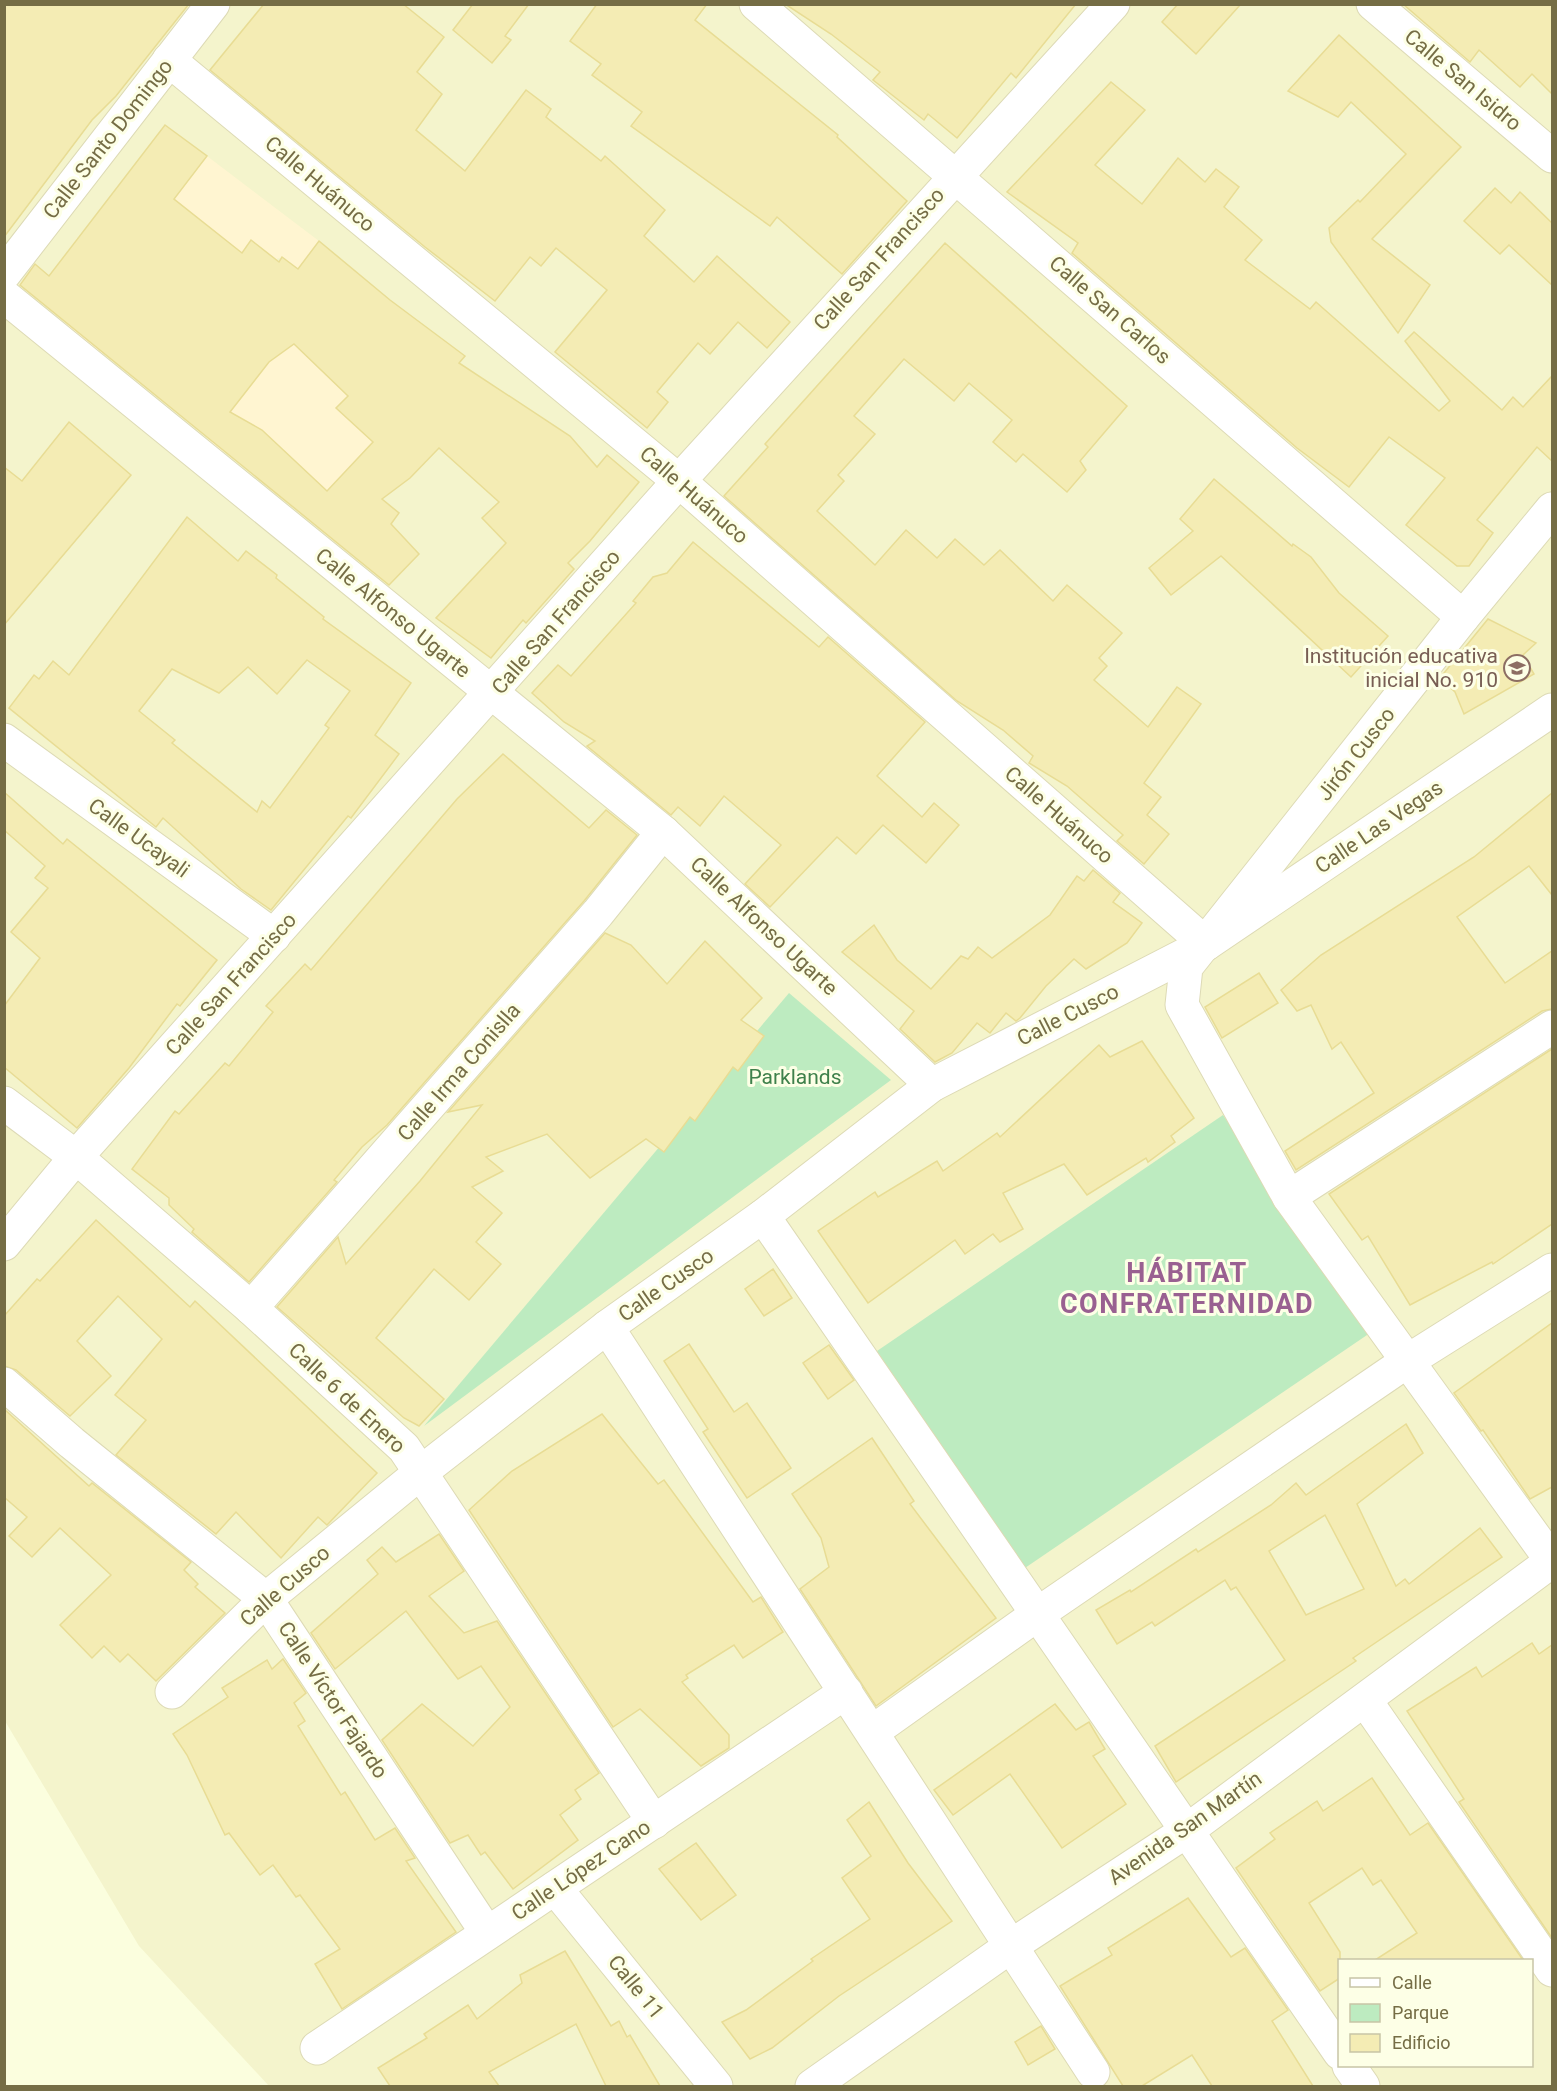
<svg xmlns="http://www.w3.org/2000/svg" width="1557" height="2091" viewBox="0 0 1557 2091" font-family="Roboto,sans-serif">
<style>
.residential{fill:#f4f4cc;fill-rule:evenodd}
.commercial{fill:#fff5d1}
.green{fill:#bdebc0}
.building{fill:#f4ecb4;stroke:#e8dc94;stroke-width:1.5;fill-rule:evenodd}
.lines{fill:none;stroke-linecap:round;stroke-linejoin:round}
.street-casing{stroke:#dddab5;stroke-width:35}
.street{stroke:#fff;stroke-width:33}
.labels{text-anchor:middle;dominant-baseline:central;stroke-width:6;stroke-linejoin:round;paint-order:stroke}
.street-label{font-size:21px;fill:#756d45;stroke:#fdffe6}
.education-label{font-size:21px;fill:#785e54;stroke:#fdffe6;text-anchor:end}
.park-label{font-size:21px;fill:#3f814b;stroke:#fdffe6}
.district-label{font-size:27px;font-weight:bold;letter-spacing:1.5px;fill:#996091;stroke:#fdffe6}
</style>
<rect width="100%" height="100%" fill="#fbfede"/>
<path class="residential" d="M 4,5 L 1552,5 L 1552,2086 L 269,2086 L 139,1946 L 5,1721 ZM 1340,1960 L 1532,1960 L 1532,2066 L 1340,2066 Z"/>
<g class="commercial">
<path d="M 207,156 L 319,241 L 298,269 L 283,257 L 276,259 L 252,241 L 242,253 L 174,199 Z"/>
<path d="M 77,238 L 200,344 L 257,284 L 311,360 L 348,396 L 337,408 L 373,442 L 327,491 L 262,430 L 246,421 L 217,458 L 203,447 L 269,362 L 122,330 L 96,360 L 60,331 L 85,298 L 53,272 Z"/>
</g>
<g class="green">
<path d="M 789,993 L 891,1080 L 424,1426 Z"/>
<path d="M 1223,1115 L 1370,1333 L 1022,1570 L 877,1351 Z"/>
</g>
<g class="building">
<path d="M 4,4 L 189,4 L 116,96 L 92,120 L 4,237 Z"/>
<path d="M 264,4 L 403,4 L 444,37 L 417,72 L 442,94 L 416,130 L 465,171 L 526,90 L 551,109 L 546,117 L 601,161 L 605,156 L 665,210 L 644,236 L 694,282 L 717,256 L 790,322 L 767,348 L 738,322 L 710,354 L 698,343 L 657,392 L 668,402 L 647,428 L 555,352 L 607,290 L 556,248 L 541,266 L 530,257 L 495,301 L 425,247 L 210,70 Z"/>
<path d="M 473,4 L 529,4 L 505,36 L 511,40 L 492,63 L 453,30 Z"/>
<path d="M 597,4 L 707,4 L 695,20 L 838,135 L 837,137 L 907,201 L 842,274 L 777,217 L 770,226 L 631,126 L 642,112 L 592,75 L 601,64 L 570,41 Z"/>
<path d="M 785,4 L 1076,4 L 1016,78 L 1011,73 L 957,138 L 928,114 L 924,120 L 873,80 L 880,72 L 831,34 Z"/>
<path d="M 1178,4 L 1241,4 L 1196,54 L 1162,22 Z"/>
<path d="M 1403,4 L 1552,4 L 1552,94 L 1532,74 L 1520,87 L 1479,50 L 1470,62 Z"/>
<path d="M 1339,35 L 1461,147 L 1372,239 L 1430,285 L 1398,333 L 1331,242 L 1329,228 L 1358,200 L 1360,202 L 1406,154 L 1351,102 L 1338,117 L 1288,91 Z"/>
<path d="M 1111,82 L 1145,110 L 1095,165 L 1142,204 L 1178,158 L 1205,182 L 1216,169 L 1239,187 L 1224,207 L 1262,240 L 1245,260 L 1310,309 L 1316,302 L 1439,411 L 1450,401 L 1405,341 L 1414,332 L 1502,410 L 1513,397 L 1523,407 L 1552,376 L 1552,461 L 1537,447 L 1477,520 L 1493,533 L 1469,566 L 1457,566 L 1406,525 L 1445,478 L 1389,437 L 1349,487 L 1297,448 L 1072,253 L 1078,243 L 1007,192 Z"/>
<path d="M 165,125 L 207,156 L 174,199 L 242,253 L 251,240 L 279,262 L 282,257 L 298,269 L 319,241 L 390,300 L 465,356 L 459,363 L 570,436 L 597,467 L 607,455 L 639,482 L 590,541 L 568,563 L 574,569 L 526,623 L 523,620 L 491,658 L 436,618 L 506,543 L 482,518 L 499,502 L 439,448 L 410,478 L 382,499 L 399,513 L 391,524 L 419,554 L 389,585 L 20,285 L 35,264 L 49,276 ZM 294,344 L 348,396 L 336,408 L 373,442 L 327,491 L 262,430 L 230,412 L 269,362 Z"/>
<path d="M 1495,188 L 1511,203 L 1520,192 L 1552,223 L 1552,285 L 1509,245 L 1500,254 L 1464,221 Z"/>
<path d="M 945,243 L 1127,406 L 1080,461 L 1086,470 L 1067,492 L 1023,454 L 1016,462 L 993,442 L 1012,420 L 969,383 L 954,401 L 904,359 L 854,416 L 875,434 L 838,475 L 844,481 L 817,511 L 875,565 L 906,530 L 937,558 L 955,539 L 984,565 L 1000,550 L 1053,601 L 1067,585 L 1122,633 L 1099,658 L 1107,666 L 1094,680 L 1148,727 L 1177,687 L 1201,704 L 1144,783 L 1161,797 L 1147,815 L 1169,834 L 1144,864 L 1117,841 L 1123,835 L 1067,786 L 1029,763 L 1033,756 L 1003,730 L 957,701 L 724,496 L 768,447 L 765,444 Z"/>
<path d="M 69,422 L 131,475 L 4,625 L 4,467 L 22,481 Z"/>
<path d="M 1214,479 L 1292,546 L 1293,544 L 1311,557 L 1339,593 L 1388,636 L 1351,677 L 1221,556 L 1171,595 L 1149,568 L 1193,531 L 1180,519 Z"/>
<path d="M 187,517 L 238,561 L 246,551 L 277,575 L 276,578 L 324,617 L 323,619 L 411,683 L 375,735 L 399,754 L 351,818 L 348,816 L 271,910 L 241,889 L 163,818 L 156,827 L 9,708 L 34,675 L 39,679 L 53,661 L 69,675 ZM 307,660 L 350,691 L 325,725 L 329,728 L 270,808 L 262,801 L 257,812 L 172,743 L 175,740 L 139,711 L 172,669 L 219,693 L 248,667 L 277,694 Z"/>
<path d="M 693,542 L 819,647 L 828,637 L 925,722 L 877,776 L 922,817 L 934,803 L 959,825 L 926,863 L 883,825 L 856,854 L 837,837 L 770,907 L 745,884 L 781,845 L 724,796 L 700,826 L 678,807 L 671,815 L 587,746 L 595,741 L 564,722 L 532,693 L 558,665 L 571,676 L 636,603 L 633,601 L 653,577 L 667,573 Z"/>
<path d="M 1488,619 L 1536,643 L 1523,655 L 1534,674 L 1464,714 L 1455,692 L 1440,678 Z"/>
<path d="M 503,754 L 589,828 L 606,810 L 637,835 L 584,901 L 387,1125 L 362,1147 L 334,1180 L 337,1182 L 249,1282 L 192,1232 L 194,1229 L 169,1205 L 169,1198 L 132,1169 L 175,1111 L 179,1114 L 225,1063 L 229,1066 L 273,1012 L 266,1006 L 305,964 L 311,970 L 457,799 Z"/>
<path d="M 4,792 L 63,844 L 67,839 L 217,960 L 180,1006 L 177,1004 L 129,1068 L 77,1128 L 4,1067 L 4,1006 L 40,958 L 11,932 L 48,888 L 35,878 L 45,866 L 4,830 Z"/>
<path d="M 1552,793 L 1552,895 L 1529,866 L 1457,917 L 1505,983 L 1552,951 L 1552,1009 L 1542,1011 L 1296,1170 L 1285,1151 L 1374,1093 L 1341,1042 L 1332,1049 L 1311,1005 L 1297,1011 L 1281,990 L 1321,955 L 1474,857 Z"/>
<path d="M 1093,870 L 1120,893 L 1113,902 L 1142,923 L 1127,943 L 1086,969 L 1074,959 L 1046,986 L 1020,1018 L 1016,1021 L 1006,1013 L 990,1033 L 977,1023 L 952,1053 L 935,1062 L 900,1029 L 914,1011 L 842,952 L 874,925 L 897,960 L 931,989 L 961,956 L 968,959 L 978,947 L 992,958 L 1050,915 L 1077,876 L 1084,881 Z"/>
<path d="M 605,933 L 631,945 L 667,984 L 705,941 L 762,998 L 741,1020 L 764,1036 L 738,1071 L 733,1067 L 695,1121 L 690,1117 L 664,1152 L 646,1139 L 590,1178 L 547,1134 L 486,1157 L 503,1171 L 472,1187 L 502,1213 L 476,1242 L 501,1264 L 469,1300 L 434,1269 L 376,1338 L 444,1399 L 419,1426 L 404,1418 L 277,1307 L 338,1237 L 346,1264 L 420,1181 L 482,1105 L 448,1112 Z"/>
<path d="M 1259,973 L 1278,1003 L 1222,1038 L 1205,1007 Z"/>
<path d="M 1142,1041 L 1194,1118 L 1171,1136 L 1175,1142 L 1148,1162 L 1146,1158 L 1087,1195 L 1064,1164 L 1003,1193 L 1023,1229 L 1000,1242 L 993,1234 L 965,1254 L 955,1240 L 868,1303 L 818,1231 L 875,1192 L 878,1197 L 937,1161 L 943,1171 L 997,1133 L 1000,1137 L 1099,1045 L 1110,1057 Z"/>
<path d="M 1552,1049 L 1552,1224 L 1493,1264 L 1492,1262 L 1410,1305 L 1368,1236 L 1362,1240 L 1329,1194 Z"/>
<path d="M 96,1220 L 190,1307 L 195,1301 L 377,1473 L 327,1525 L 318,1517 L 281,1558 L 236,1512 L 216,1534 L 116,1455 L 146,1420 L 115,1395 L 162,1339 L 118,1296 L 77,1341 L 111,1376 L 70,1416 L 16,1370 L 4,1366 L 4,1316 L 37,1279 L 40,1281 Z"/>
<path d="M 773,1269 L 792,1298 L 764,1316 L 745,1289 Z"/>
<path d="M 1552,1323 L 1552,1487 L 1530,1499 L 1483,1430 L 1481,1431 L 1454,1393 Z"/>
<path d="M 689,1344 L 734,1412 L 747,1403 L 791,1468 L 747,1498 L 703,1432 L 708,1429 L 664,1361 Z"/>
<path d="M 829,1345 L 854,1380 L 828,1399 L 803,1363 Z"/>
<path d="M 4,1409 L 89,1486 L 92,1483 L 191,1562 L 184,1570 L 198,1584 L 195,1587 L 225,1613 L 156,1681 L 128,1654 L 120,1662 L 104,1646 L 92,1658 L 60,1625 L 111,1575 L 60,1528 L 32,1557 L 9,1536 L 27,1517 L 4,1497 Z"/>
<path d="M 602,1414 L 658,1484 L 664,1480 L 753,1602 L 761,1597 L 783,1632 L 743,1658 L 734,1645 L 686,1675 L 688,1678 L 682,1682 L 729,1735 L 729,1748 L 701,1766 L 640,1709 L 613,1727 L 469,1510 L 512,1471 Z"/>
<path d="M 1406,1424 L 1423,1453 L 1357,1504 L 1396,1586 L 1405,1579 L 1409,1584 L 1480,1528 L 1502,1557 L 1353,1658 L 1356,1661 L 1176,1782 L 1155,1746 L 1285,1660 L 1236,1587 L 1231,1590 L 1225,1580 L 1155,1626 L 1152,1622 L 1117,1644 L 1096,1610 L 1130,1590 L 1131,1592 L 1196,1549 L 1198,1552 L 1271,1505 L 1296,1483 L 1306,1495 ZM 1325,1515 L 1364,1589 L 1306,1615 L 1269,1551 Z"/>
<path d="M 872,1438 L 914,1501 L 910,1504 L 996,1618 L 876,1706 L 800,1589 L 829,1567 L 821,1538 L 792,1494 Z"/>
<path d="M 439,1534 L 464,1571 L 429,1596 L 464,1633 L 497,1621 L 599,1773 L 575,1790 L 581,1799 L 560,1815 L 578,1840 L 513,1889 L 485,1852 L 481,1855 L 468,1835 L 450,1843 L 382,1740 L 422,1704 L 473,1746 L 510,1707 L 481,1666 L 458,1679 L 406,1611 L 335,1669 L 311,1633 L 378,1574 L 367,1560 L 382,1547 L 396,1562 Z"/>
<path d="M 1532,1643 L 1539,1654 L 1552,1645 L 1552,1938 L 1459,1802 L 1464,1799 L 1407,1711 L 1476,1667 L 1482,1677 Z"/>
<path d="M 283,1659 L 306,1693 L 294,1703 L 305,1721 L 298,1726 L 341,1795 L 345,1792 L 375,1840 L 395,1828 L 415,1858 L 406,1861 L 456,1932 L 342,2009 L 315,1964 L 340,1949 L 300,1895 L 296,1897 L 273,1865 L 260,1875 L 229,1833 L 225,1835 L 187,1755 L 173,1734 L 228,1697 L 222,1688 L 267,1660 L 272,1669 Z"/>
<path d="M 1055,1704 L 1076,1730 L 1089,1722 L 1105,1749 L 1093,1756 L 1126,1804 L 1062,1848 L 1010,1774 L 953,1815 L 934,1790 Z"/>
<path d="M 1372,1778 L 1410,1835 L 1428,1823 L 1523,1960 L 1375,1960 L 1417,1933 L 1381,1880 L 1373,1885 L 1362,1868 L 1309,1903 L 1340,1952 L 1340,1978 L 1320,1991 L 1236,1868 L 1275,1839 L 1270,1833 L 1317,1801 L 1323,1811 Z"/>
<path d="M 869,1802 L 908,1863 L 952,1921 L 839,1996 L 772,2048 L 750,2059 L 722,2022 L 746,2010 L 813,1961 L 811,1959 L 870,1919 L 842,1878 L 871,1856 L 847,1820 Z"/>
<path d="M 696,1843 L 736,1895 L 701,1920 L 659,1869 Z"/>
<path d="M 1188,1898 L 1231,1957 L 1245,1948 L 1288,2010 L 1272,2021 L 1313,2086 L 1212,2086 L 1192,2055 L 1142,2086 L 1123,2086 L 1060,1986 L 1112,1955 L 1108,1948 Z"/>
<path d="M 565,1951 L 611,2026 L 619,2021 L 627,2037 L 630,2035 L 660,2086 L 606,2086 L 576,2024 L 489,2072 L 499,2086 L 390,2086 L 378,2068 L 427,2038 L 424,2034 L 468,2005 L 477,2019 L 522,1983 L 520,1975 Z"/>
<path d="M 1041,2026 L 1055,2049 L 1028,2065 L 1015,2042 Z"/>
</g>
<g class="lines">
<defs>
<g id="street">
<path d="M 756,4 L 1463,617"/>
<path d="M 1373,4 L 1552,156"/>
<path d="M 169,60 L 679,481 L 1206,944"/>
<path d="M 4,274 L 213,4"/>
<path d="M 4,296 L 663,832 L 932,1085"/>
<path d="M 1552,509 L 1463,617 L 1186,967 L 1182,1005 L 1289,1197 L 1552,1561"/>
<path d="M 4,740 L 274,936"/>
<path d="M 4,1103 L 76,1157 L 251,1308 L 404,1448 L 654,1822"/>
<path d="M 1289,1197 L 1552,1027"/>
<path d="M 763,1216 L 1340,2053"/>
<path d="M 4,1244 L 76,1157 L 679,481 L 1113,4"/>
<path d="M 251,1308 L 598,913 L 663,832"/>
<path d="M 607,1327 L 1093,2072"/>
<path d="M 4,1384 L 72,1443 L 266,1599 L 487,1933"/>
<path d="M 172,1692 L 266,1599 L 420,1473 L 607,1327 L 763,1216 L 932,1085 L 1206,944 L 1552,710"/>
<path d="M 1365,1700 L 1552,1970"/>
<path d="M 872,1732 L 1039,1613 L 1406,1362 L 1552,1270"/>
<path d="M 555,1888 L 716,2086"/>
<path d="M 317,2048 L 846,1692"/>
<path d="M 1349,2066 L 1363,2086"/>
<path d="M 812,2086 L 1011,1946 L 1185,1832 L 1552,1561"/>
</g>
</defs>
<use href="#street" class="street-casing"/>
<use href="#street" class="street"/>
</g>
<defs>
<symbol id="school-ring" viewBox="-11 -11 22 22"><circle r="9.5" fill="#fdffe6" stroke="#8d6e63" stroke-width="1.5"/><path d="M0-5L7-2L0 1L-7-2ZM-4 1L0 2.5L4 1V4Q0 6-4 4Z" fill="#8d6e63"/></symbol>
</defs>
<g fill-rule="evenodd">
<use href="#school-ring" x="1502" y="653" width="30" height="30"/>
</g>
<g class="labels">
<g class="street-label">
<text transform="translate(1463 80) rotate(40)">Calle San Isidro</text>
<text transform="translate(108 139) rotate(-52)">Calle Santo Domingo</text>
<text transform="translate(320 184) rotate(40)">Calle Huánuco</text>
<text transform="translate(879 259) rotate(-48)">Calle San Francisco</text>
<text transform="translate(1110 310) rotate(41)">Calle San Carlos</text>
<text transform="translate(694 495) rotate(41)">Calle Huánuco</text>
<text transform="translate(393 613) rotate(39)">Calle Alfonso Ugarte</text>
<text transform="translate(556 622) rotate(-49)">Calle San Francisco</text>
<text transform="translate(1356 754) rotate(-52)">Jirón Cusco</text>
<text transform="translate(1059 815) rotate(41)">Calle Huánuco</text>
<text transform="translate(1379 827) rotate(-34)">Calle Las Vegas</text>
<text transform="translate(139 838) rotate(36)">Calle Ucayali</text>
<text transform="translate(764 926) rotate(43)">Calle Alfonso Ugarte</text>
<text transform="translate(231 984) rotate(-48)">Calle San Francisco</text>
<text transform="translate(1068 1015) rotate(-27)">Calle Cusco</text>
<text transform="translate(459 1072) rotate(-49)">Calle Irma Conislla</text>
<text transform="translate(666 1285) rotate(-35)">Calle Cusco</text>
<text transform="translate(347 1398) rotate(43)">Calle 6 de Enero</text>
<text transform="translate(285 1586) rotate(-41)">Calle Cusco</text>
<text transform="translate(333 1700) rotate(57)">Calle Víctor Fajardo</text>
<text transform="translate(1185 1828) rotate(-35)">Avenida San Martín</text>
<text transform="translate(581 1870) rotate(-34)">Calle López Cano</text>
<text transform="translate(636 1987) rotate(51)">Calle 11</text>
</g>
<g class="education-label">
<text x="1498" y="656">Institución educativa<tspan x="1498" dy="24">inicial No. 910</tspan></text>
</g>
<g class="park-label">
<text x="795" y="1077">Parklands</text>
</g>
<g class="district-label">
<text x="1187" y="1273">HÁBITAT<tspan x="1187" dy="31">CONFRATERNIDAD</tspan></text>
</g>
</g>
<rect width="1557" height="2091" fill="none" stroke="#756d45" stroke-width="12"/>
<rect x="1338" y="1959" width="195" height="108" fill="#fdffe6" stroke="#c7c5a6" stroke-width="1.5"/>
<rect x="1350" y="1978" width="30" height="9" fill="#ffffff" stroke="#c7c5a6" stroke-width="1.5"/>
<text x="1392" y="1989" font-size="18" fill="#756d45">Calle</text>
<rect x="1350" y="2004" width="30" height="18" fill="#bdebc0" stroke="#c7c5a6" stroke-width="1.5"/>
<text x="1392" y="2019" font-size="18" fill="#756d45">Parque</text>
<rect x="1350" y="2034" width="30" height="18" fill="#f4ecb4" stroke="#c7c5a6" stroke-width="1.5"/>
<text x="1392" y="2049" font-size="18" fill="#756d45">Edificio</text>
</svg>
